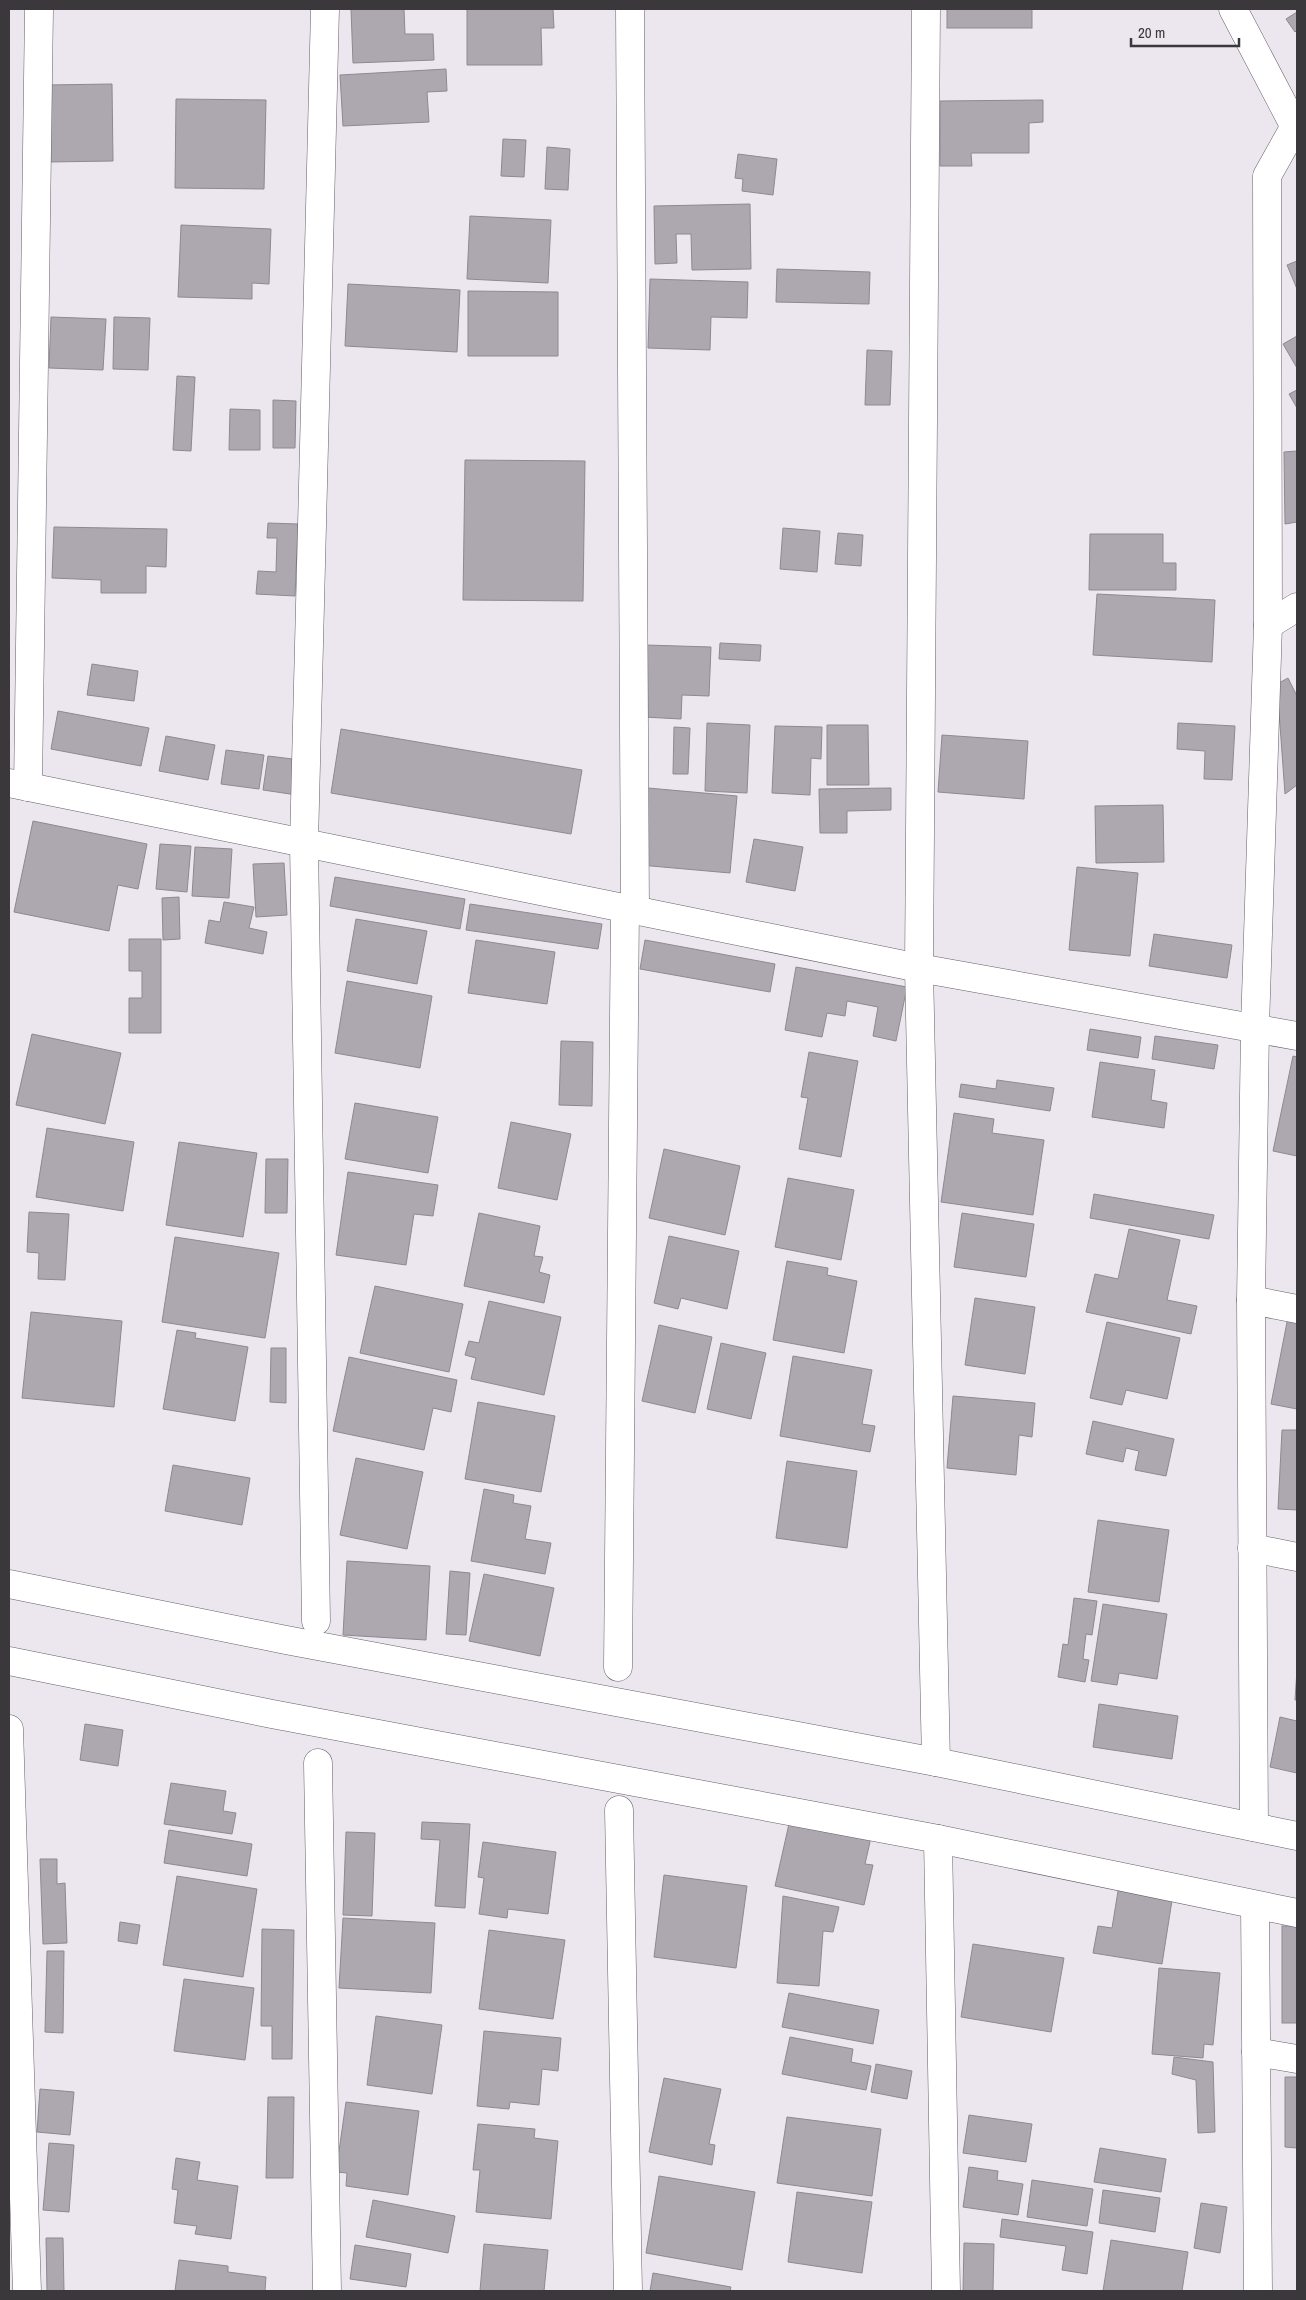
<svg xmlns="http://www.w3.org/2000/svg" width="1306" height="2300" viewBox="0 0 1306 2300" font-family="'Archivo Narrow',sans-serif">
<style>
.building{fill:#ada8b0;stroke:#8e8991}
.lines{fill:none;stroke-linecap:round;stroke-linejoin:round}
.minor-casing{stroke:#655f67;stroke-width:29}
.secondary-casing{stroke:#655f67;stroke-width:29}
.minor{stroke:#fff;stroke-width:28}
.secondary{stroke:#fff;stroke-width:28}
</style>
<rect width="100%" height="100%" fill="#ece6ef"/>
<g class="building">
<path d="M 351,9 L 404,9 L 405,34 L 433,34 L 434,60 L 353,63 Z"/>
<path d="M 467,9 L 553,9 L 554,28 L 541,28 L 542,65 L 467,65 Z"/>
<rect x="947" y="9" width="85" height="19"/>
<path d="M 1297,12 L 1297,30 L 1295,32 L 1286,19 Z"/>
<path d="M 446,69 L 447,91 L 427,92 L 429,122 L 343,126 L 340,75 Z"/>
<path d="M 112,84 L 113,161 L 48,162 L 47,85 Z"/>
<path d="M 176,99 L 266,100 L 264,189 L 175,188 Z"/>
<path d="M 1043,100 L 1043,122 L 1029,123 L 1029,153 L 971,153 L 972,166 L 940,166 L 940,101 Z"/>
<path d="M 503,139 L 526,140 L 524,177 L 501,176 Z"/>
<path d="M 547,147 L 570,149 L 568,190 L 545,189 Z"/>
<path d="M 738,154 L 777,159 L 773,195 L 742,191 L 743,179 L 735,178 Z"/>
<path d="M 750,204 L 751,269 L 692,270 L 691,234 L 676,234 L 677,263 L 655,264 L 654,206 Z"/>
<path d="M 470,216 L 551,220 L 548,283 L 467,279 Z"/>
<path d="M 181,225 L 271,229 L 269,284 L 252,283 L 252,299 L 178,297 Z"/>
<path d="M 1297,261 L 1297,289 L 1287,265 Z"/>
<path d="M 777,269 L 870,272 L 869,304 L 776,302 Z"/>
<path d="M 650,279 L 748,282 L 747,318 L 711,317 L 710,350 L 648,348 Z"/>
<path d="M 348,284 L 460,290 L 457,352 L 345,346 Z"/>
<path d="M 468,291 L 558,292 L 558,356 L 468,356 Z"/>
<path d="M 51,317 L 106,319 L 103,370 L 49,368 Z"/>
<path d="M 114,317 L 150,318 L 148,370 L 113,369 Z"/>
<path d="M 1297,336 L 1297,368 L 1283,344 Z"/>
<path d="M 867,350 L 892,351 L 890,405 L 865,405 Z"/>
<path d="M 177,376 L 195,377 L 191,451 L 173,450 Z"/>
<path d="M 1297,390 L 1297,408 L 1289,394 Z"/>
<path d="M 273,400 L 296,401 L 295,448 L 273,448 Z"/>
<path d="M 230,409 L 260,410 L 260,450 L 229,450 Z"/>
<path d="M 1297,451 L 1297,522 L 1285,524 L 1284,452 Z"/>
<path d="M 465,460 L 585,461 L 583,601 L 463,600 Z"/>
<path d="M 268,523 L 298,524 L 295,596 L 256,594 L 258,571 L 276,572 L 277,538 L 267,538 Z"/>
<path d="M 54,527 L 167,529 L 166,567 L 146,566 L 146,593 L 101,593 L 101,580 L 52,578 Z"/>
<path d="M 783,528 L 820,531 L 817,572 L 780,569 Z"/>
<path d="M 838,533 L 863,535 L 861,566 L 835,564 Z"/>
<path d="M 1090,534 L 1163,534 L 1163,563 L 1176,563 L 1176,590 L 1089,590 Z"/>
<path d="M 1097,594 L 1215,600 L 1212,662 L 1093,655 Z"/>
<path d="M 720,643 L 761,645 L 760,661 L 719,659 Z"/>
<path d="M 646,645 L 711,647 L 709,696 L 682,695 L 681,719 L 644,717 Z"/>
<path d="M 92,664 L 138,671 L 134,701 L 87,695 Z"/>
<path d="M 1288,678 L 1297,696 L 1297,785 L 1285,794 L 1277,684 Z"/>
<path d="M 58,711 L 149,728 L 141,766 L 51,749 Z"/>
<path d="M 707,723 L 750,725 L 747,793 L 705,791 Z"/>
<path d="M 1178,723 L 1235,726 L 1232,780 L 1204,779 L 1205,751 L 1177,749 Z"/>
<path d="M 827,725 L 868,725 L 869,785 L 827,785 Z"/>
<path d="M 775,726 L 822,727 L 821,759 L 811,758 L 810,795 L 772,793 Z"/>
<path d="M 674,727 L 690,728 L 688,774 L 673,774 Z"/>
<path d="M 341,729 L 582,770 L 571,834 L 331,793 Z"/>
<path d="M 942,735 L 1028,741 L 1024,799 L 938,792 Z"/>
<path d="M 166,736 L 215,745 L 208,780 L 159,771 Z"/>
<path d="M 226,750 L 264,755 L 259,789 L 221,784 Z"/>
<path d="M 268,756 L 301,760 L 297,795 L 263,790 Z"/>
<path d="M 648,788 L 737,796 L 730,873 L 640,865 Z"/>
<path d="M 891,788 L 891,810 L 847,811 L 847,833 L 820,833 L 819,789 Z"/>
<path d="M 1163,805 L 1164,862 L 1096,863 L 1095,806 Z"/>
<path d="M 33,821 L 147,844 L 138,889 L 118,885 L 109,931 L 14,912 Z"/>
<path d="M 754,839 L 803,847 L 795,891 L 746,882 Z"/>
<path d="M 160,844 L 191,846 L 187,892 L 156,889 Z"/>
<path d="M 195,847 L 232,849 L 229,898 L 192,896 Z"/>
<path d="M 284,863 L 287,915 L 256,917 L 253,864 Z"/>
<path d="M 1077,867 L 1138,873 L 1130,956 L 1069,950 Z"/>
<path d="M 335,877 L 465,899 L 460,929 L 330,906 Z"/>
<path d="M 179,897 L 180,939 L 163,940 L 162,898 Z"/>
<path d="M 224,902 L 254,907 L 249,928 L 267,932 L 263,954 L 205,943 L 209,920 L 220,922 Z"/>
<path d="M 470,904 L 602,924 L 598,949 L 466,930 Z"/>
<path d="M 356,919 L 427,931 L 417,984 L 347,971 Z"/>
<path d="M 1154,934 L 1232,945 L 1227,978 L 1149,966 Z"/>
<path d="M 129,939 L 161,939 L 161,1033 L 129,1033 L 129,998 L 142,998 L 142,971 L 129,971 Z"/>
<path d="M 476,940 L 555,952 L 547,1004 L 468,993 Z"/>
<path d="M 645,940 L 775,964 L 770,992 L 640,969 Z"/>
<path d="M 796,967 L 907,987 L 896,1041 L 873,1036 L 878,1007 L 847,1001 L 845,1016 L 827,1013 L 822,1037 L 785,1030 Z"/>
<path d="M 347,981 L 432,996 L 420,1068 L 335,1053 Z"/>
<path d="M 1090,1029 L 1141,1037 L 1138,1058 L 1087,1050 Z"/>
<path d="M 32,1034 L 121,1053 L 105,1124 L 16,1105 Z"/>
<path d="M 1155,1036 L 1218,1045 L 1214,1069 L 1152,1059 Z"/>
<path d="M 561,1041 L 593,1042 L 592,1106 L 559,1105 Z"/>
<path d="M 809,1052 L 858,1061 L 841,1157 L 799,1149 L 808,1098 L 801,1097 Z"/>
<path d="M 1293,1056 L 1297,1057 L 1297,1156 L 1273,1151 Z"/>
<path d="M 1100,1062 L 1155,1070 L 1151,1100 L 1167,1103 L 1164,1128 L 1092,1117 Z"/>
<path d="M 997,1080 L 1054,1088 L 1050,1111 L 959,1097 L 961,1084 L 996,1089 Z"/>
<path d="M 355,1103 L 438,1117 L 428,1173 L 345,1159 Z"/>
<path d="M 954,1113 L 994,1119 L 992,1133 L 1044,1140 L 1033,1215 L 941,1202 Z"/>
<path d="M 511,1122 L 571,1134 L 557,1200 L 498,1188 Z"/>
<path d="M 47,1128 L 134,1142 L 123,1211 L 36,1197 Z"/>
<path d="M 179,1142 L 257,1153 L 243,1237 L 166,1225 Z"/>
<path d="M 664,1149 L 740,1166 L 725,1235 L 649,1218 Z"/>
<path d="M 266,1159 L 288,1159 L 287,1213 L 265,1213 Z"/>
<path d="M 348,1172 L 438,1185 L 433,1216 L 414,1214 L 406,1265 L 336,1255 Z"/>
<path d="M 788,1178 L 854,1190 L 841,1260 L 775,1247 Z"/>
<path d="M 1094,1194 L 1214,1215 L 1209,1239 L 1090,1218 Z"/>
<path d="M 29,1212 L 69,1214 L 65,1280 L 38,1279 L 39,1253 L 27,1252 Z"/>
<path d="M 479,1213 L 540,1226 L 534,1256 L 543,1257 L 539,1272 L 550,1275 L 544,1303 L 464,1286 Z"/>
<path d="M 962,1213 L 1034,1224 L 1026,1277 L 954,1267 Z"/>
<path d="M 1129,1229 L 1180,1240 L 1167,1300 L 1197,1306 L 1191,1334 L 1086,1312 L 1095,1274 L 1118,1279 Z"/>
<path d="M 669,1236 L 739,1251 L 727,1309 L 681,1298 L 678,1309 L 654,1303 Z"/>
<path d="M 175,1237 L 279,1253 L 265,1338 L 162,1322 Z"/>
<path d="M 787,1261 L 828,1268 L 827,1275 L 857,1281 L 844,1353 L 773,1340 Z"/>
<path d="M 375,1286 L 463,1304 L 449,1372 L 360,1353 Z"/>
<path d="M 975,1298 L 1035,1307 L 1025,1374 L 965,1365 Z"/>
<path d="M 489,1301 L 561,1317 L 544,1395 L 471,1379 L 476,1358 L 465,1355 L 469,1341 L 479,1343 Z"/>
<path d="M 31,1312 L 122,1321 L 114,1407 L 22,1398 Z"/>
<path d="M 1288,1317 L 1297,1319 L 1297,1409 L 1271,1404 Z"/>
<path d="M 1107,1322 L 1180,1338 L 1167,1399 L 1126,1390 L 1122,1405 L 1090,1398 Z"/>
<path d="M 659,1325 L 712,1337 L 695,1413 L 642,1401 Z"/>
<path d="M 177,1330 L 196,1333 L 195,1338 L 248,1347 L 235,1421 L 163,1409 Z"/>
<path d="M 721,1343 L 766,1353 L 751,1419 L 707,1409 Z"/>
<path d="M 271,1348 L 286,1348 L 286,1403 L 270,1402 Z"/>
<path d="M 793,1356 L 872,1370 L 862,1424 L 875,1426 L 870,1452 L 780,1436 Z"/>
<path d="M 349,1357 L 457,1380 L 451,1412 L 433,1408 L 424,1450 L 333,1431 Z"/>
<path d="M 953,1396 L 1035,1403 L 1032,1437 L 1019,1435 L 1016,1475 L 947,1468 Z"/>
<path d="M 478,1402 L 555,1416 L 541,1492 L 465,1479 Z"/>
<path d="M 1093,1421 L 1174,1439 L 1166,1476 L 1135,1470 L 1139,1451 L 1126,1448 L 1123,1462 L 1086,1454 Z"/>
<path d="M 1282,1430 L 1297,1430 L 1297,1510 L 1278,1509 Z"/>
<path d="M 356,1458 L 423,1472 L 407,1549 L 340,1535 Z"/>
<path d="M 787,1461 L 857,1471 L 847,1548 L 776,1538 Z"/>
<path d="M 173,1465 L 250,1478 L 242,1525 L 165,1511 Z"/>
<path d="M 484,1489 L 514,1495 L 513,1503 L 531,1506 L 525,1539 L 551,1543 L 545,1574 L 471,1561 Z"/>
<path d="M 1098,1520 L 1169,1530 L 1159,1602 L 1088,1592 Z"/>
<path d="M 347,1561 L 430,1566 L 426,1640 L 343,1635 Z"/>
<path d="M 450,1571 L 470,1573 L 466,1635 L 446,1634 Z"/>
<path d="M 484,1574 L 554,1588 L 540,1656 L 469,1641 Z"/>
<path d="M 1074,1598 L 1097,1601 L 1092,1635 L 1086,1634 L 1083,1659 L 1089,1660 L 1085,1682 L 1058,1677 L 1063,1644 L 1068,1645 Z"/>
<path d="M 1103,1604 L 1167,1614 L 1157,1679 L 1119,1673 L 1117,1685 L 1091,1681 Z"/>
<path d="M 1297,1670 L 1297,1700 L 1295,1700 Z"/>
<path d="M 1099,1704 L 1178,1716 L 1172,1759 L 1093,1747 Z"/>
<path d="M 1280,1717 L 1297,1721 L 1297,1773 L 1270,1767 Z"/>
<path d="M 85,1724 L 123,1730 L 118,1766 L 80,1760 Z"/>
<path d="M 171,1783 L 226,1791 L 223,1811 L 236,1813 L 232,1834 L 164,1824 Z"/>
<path d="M 791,1815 L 872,1833 L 865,1864 L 873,1865 L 864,1905 L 775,1886 Z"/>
<path d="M 422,1822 L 470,1824 L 465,1908 L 435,1906 L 440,1840 L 421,1839 Z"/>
<path d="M 169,1830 L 252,1844 L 247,1876 L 164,1863 Z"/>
<path d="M 346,1832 L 375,1833 L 372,1916 L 343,1915 Z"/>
<path d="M 483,1842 L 556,1852 L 548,1914 L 508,1909 L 507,1918 L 479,1914 L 484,1878 L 478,1877 Z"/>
<path d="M 40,1859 L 57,1859 L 57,1884 L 65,1883 L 67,1943 L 43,1944 Z"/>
<path d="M 664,1875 L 747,1886 L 736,1968 L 654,1957 Z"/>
<path d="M 177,1876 L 257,1889 L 243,1977 L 163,1965 Z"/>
<path d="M 1119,1885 L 1173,1894 L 1162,1964 L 1093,1953 L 1098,1926 L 1112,1928 Z"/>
<path d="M 783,1896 L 839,1907 L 833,1932 L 823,1931 L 819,1986 L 777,1983 Z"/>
<path d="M 343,1918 L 435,1923 L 431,1993 L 339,1988 Z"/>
<path d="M 120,1922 L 140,1925 L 137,1944 L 118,1941 Z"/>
<rect x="1282" y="1926" width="15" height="97"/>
<path d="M 262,1929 L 294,1930 L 292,2059 L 272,2059 L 272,2026 L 261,2026 Z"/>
<path d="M 489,1930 L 565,1940 L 553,2019 L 479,2009 Z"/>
<path d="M 973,1944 L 1064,1958 L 1051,2032 L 961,2017 Z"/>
<path d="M 47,1951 L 64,1951 L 63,2033 L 45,2032 Z"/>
<path d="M 1159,1968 L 1220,1973 L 1213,2045 L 1204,2044 L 1203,2058 L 1152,2054 Z"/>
<path d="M 184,1979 L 254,1988 L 245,2060 L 174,2051 Z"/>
<path d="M 789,1993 L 879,2010 L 873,2044 L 782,2027 Z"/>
<path d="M 376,2016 L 442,2025 L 432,2094 L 367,2085 Z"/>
<path d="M 484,2031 L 561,2038 L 558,2071 L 542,2069 L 539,2105 L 510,2102 L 509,2109 L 477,2106 Z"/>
<path d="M 790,2037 L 853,2049 L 851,2062 L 871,2066 L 866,2090 L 782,2074 Z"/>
<path d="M 1174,2057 L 1213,2062 L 1215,2132 L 1198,2133 L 1196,2080 L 1172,2074 Z"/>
<path d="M 876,2064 L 912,2071 L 907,2099 L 871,2092 Z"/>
<path d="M 1285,2077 L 1297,2077 L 1297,2148 L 1285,2147 Z"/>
<path d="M 664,2078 L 721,2089 L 709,2144 L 715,2145 L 712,2165 L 649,2152 Z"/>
<path d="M 40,2089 L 74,2092 L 70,2135 L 37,2132 Z"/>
<path d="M 268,2097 L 294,2097 L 293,2178 L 266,2178 Z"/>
<path d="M 346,2102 L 419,2111 L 408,2195 L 346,2186 L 347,2173 L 336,2172 Z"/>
<path d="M 969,2115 L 1032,2124 L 1026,2162 L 963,2153 Z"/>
<path d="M 787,2117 L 881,2129 L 872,2196 L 777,2183 Z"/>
<path d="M 478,2124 L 535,2129 L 534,2138 L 558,2141 L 551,2219 L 476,2212 L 480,2170 L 473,2170 Z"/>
<path d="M 49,2143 L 74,2145 L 69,2212 L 43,2210 Z"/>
<path d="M 1100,2148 L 1166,2159 L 1161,2192 L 1094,2182 Z"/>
<path d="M 176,2158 L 200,2162 L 197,2180 L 238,2186 L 231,2239 L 195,2234 L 197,2226 L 174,2223 L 178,2190 L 172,2189 Z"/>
<path d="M 969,2167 L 998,2171 L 997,2180 L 1023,2184 L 1018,2215 L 963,2207 Z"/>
<path d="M 659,2176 L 755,2192 L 742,2270 L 646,2253 Z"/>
<path d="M 1032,2180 L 1093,2189 L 1087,2226 L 1027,2217 Z"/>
<path d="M 1103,2190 L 1160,2198 L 1155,2232 L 1099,2223 Z"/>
<path d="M 797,2192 L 872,2202 L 862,2273 L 788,2262 Z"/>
<path d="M 373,2200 L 455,2216 L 448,2253 L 366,2237 Z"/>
<path d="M 1201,2203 L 1227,2207 L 1220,2253 L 1194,2248 Z"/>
<path d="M 1002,2219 L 1093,2232 L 1087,2274 L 1062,2270 L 1066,2246 L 1000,2237 Z"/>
<path d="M 46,2238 L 63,2238 L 64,2291 L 47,2291 Z"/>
<path d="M 1111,2240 L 1188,2252 L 1182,2291 L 1103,2291 Z"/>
<path d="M 964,2243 L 994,2244 L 993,2291 L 963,2291 Z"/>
<path d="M 484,2244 L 548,2250 L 544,2291 L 480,2291 Z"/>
<path d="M 355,2245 L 411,2254 L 406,2287 L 350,2279 Z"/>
<path d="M 179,2260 L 228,2266 L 228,2272 L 266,2277 L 265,2291 L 175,2291 Z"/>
<path d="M 653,2273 L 731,2287 L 730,2291 L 650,2291 Z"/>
</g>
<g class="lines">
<defs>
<g id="minor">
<path d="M 630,9 L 635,910"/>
<path d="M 926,9 L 919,968 L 936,1762"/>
<path d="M 1233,9 L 1297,131"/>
<path d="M 1268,625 L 1267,176 L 1295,126"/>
<path d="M 9,783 L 919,968 L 1297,1036"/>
<path d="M 28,787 L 39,9"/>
<path d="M 1251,1300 L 1297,1309"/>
<path d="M 1252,1548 L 1297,1557"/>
<path d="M 316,1621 L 304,843 L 325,9"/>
<path d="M 618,1667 L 625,908"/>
<path d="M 9,1729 L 27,2291"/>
<path d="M 318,1763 L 327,2291"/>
<path d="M 619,1810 L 628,2291"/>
<path d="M 1254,1827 L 1251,1300 L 1255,1027 L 1268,625 L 1297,607"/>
<path d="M 938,1839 L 946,2291"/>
<path d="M 1255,1905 L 1258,2291"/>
<path d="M 1256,2052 L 1297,2059"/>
</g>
<g id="secondary">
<path d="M 9,1584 L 286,1640 L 936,1762 L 1297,1836"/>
<path d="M 9,1661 L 272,1714 L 938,1839 L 1297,1913"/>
</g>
</defs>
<use href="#minor" class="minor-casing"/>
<use href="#secondary" class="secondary-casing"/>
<use href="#minor" class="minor"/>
<use href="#secondary" class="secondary"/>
</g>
<rect width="1306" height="2300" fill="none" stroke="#3a383b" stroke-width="20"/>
<path d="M1131 38v8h108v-8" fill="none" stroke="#3a383b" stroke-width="2.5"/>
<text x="1138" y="38" font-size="15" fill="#3a383b" stroke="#ece6ef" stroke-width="4" paint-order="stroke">20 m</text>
</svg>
